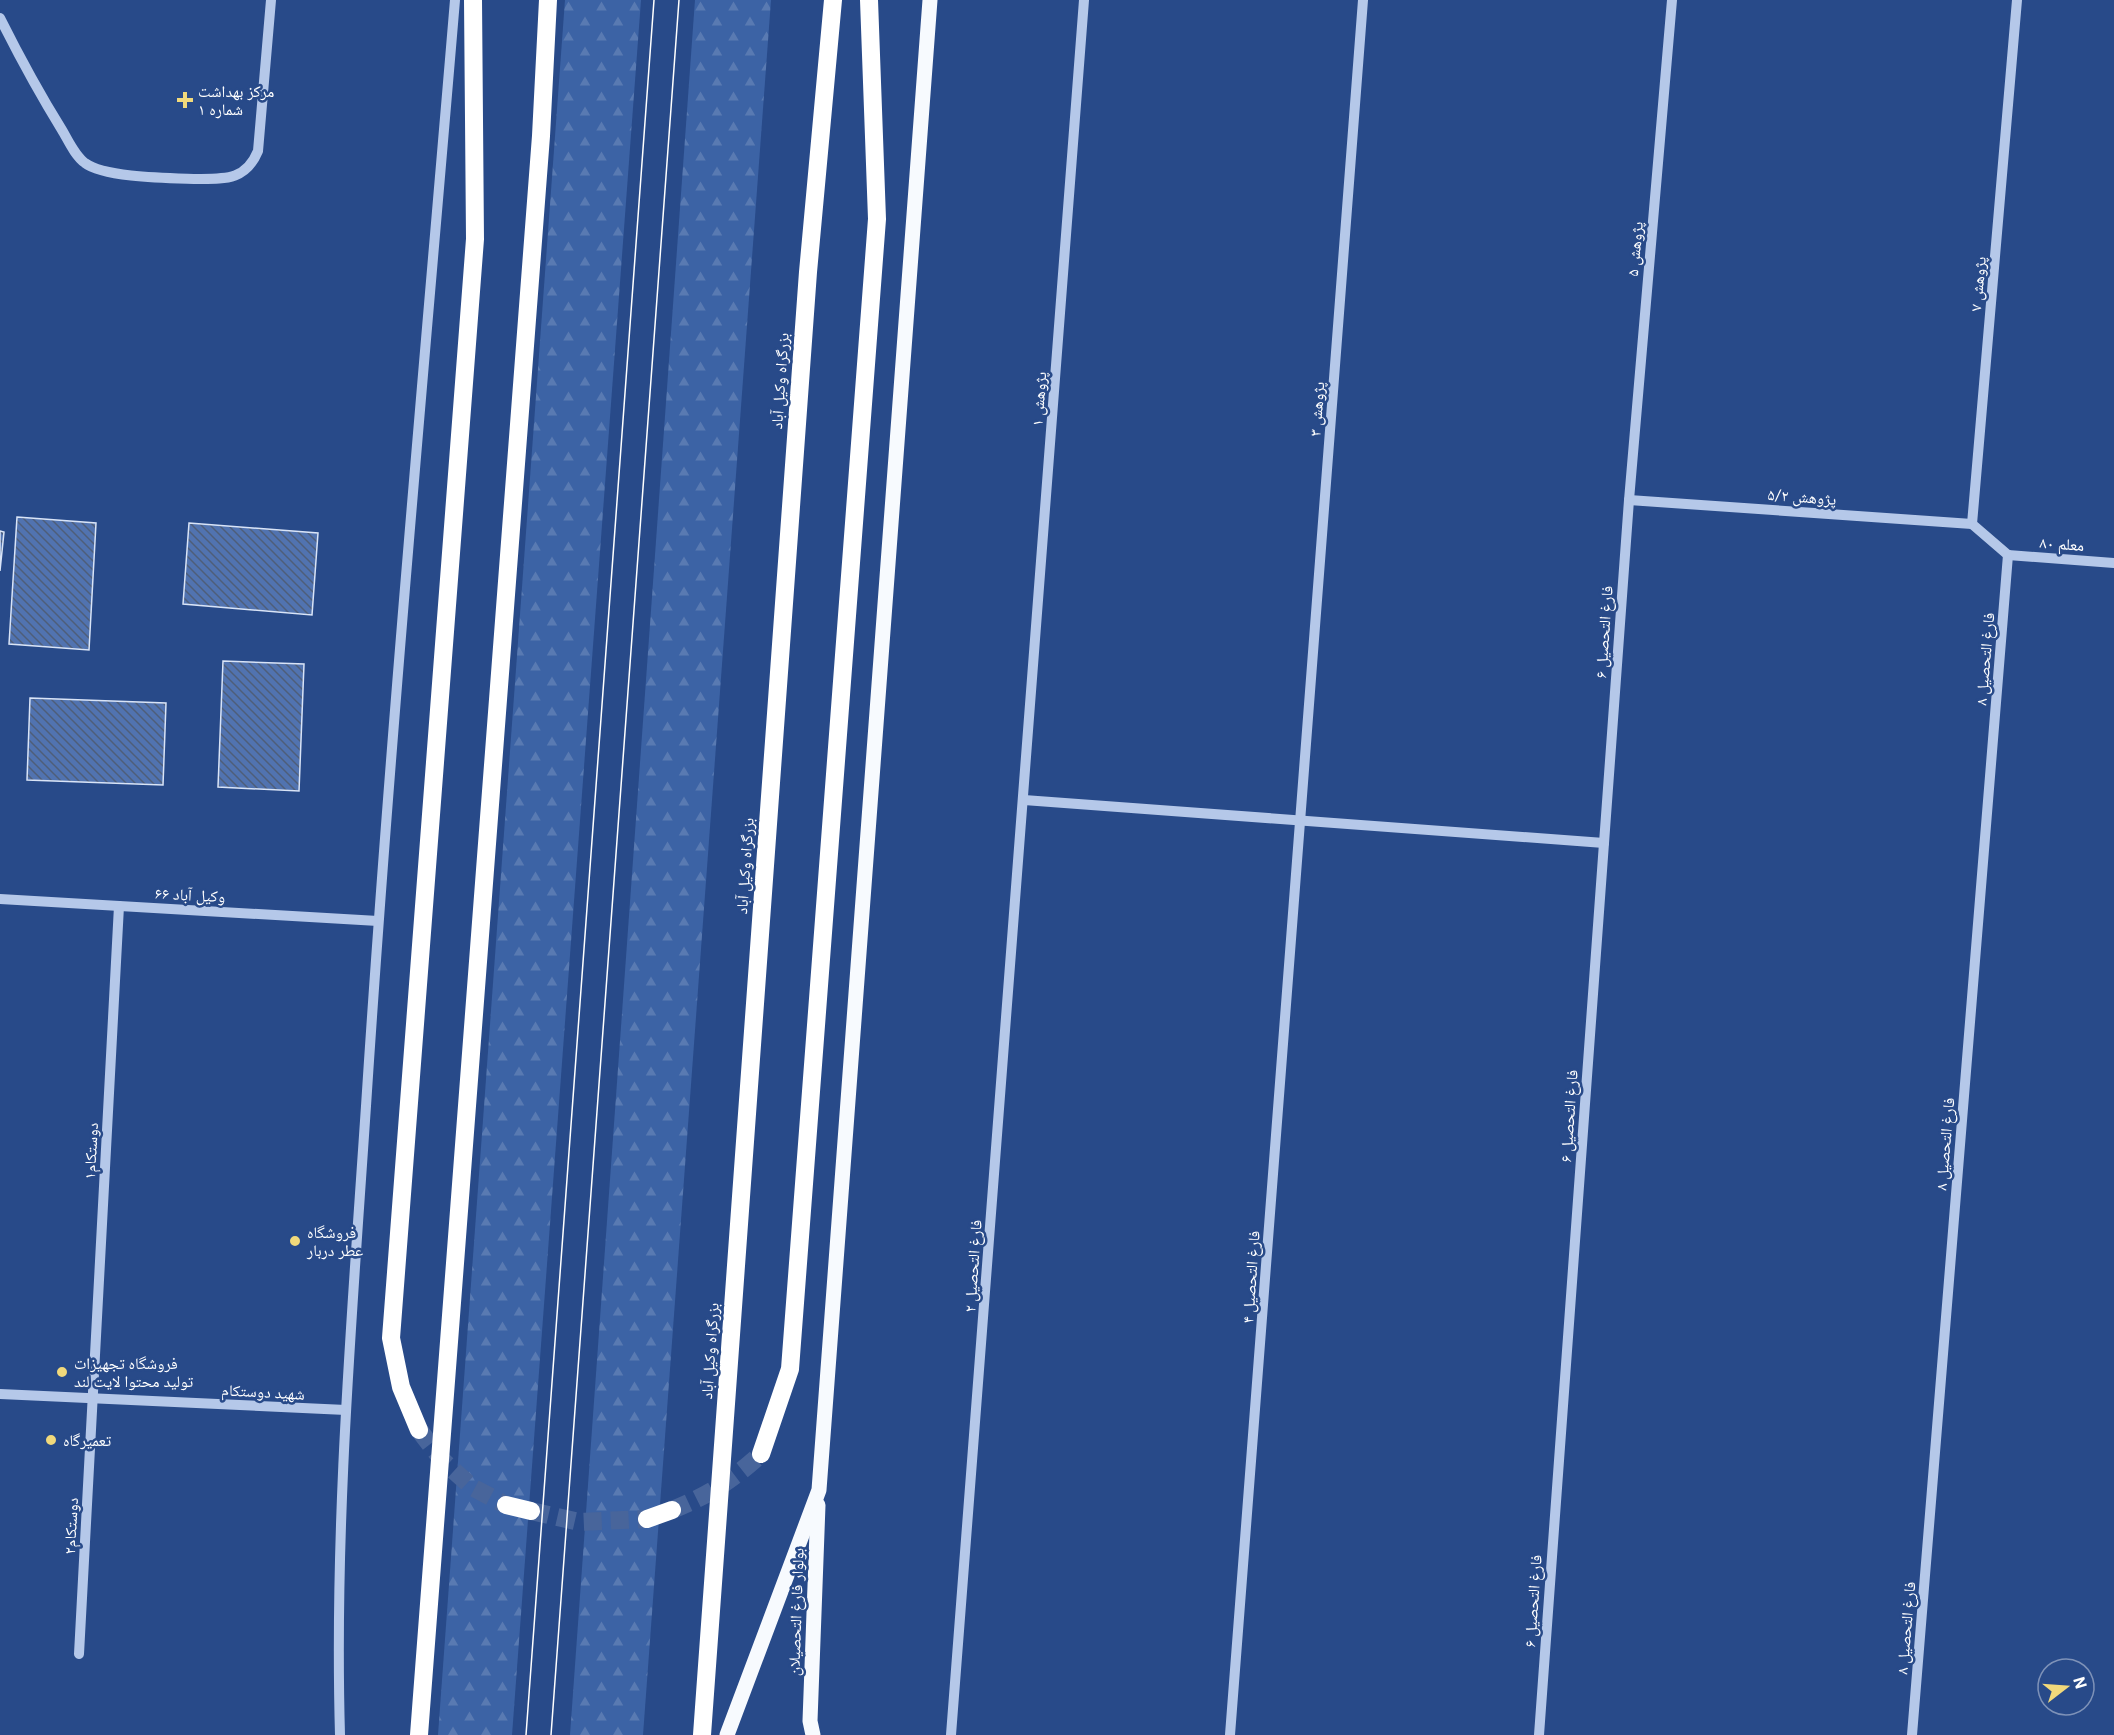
<svg xmlns="http://www.w3.org/2000/svg" width="2114" height="1735" viewBox="0 0 2114 1735" font-family="Roboto,'Noto Naskh Arabic',sans-serif">
<style>
.forest{fill:url(#forest-firs)}
.building{fill:url(#building-back-hatch);stroke:#d9e4f7;stroke-width:1.5}
.lines{fill:none;stroke-linecap:round;stroke-linejoin:round}
.highway-tunnel{stroke:#48659b;stroke-width:18;stroke-dasharray:18 9;stroke-linecap:butt}
.minor{stroke:#b5c8e9;stroke-width:10}
.major{stroke:#f7fafe;stroke-width:15}
.highway{stroke:#fff;stroke-width:18}
.tram{stroke:#fff;stroke-width:1.5}
.poi-dot{fill:#f1d97b;stroke:#284a89;stroke-width:2}
.labels{text-anchor:middle;dominant-baseline:central;stroke-width:5;stroke-linejoin:round;paint-order:stroke}
.poi-label{font-size:16px;fill:#fff;stroke:#284a89;text-anchor:start}
.street-label{font-size:16px;fill:#fff;stroke:#284a89}
</style>
<defs>
<pattern id="forest-firs" width="22" height="20" patternUnits="userSpaceOnUse" patternTransform="scale(1.5)"><rect width="22" height="20" fill="#3c63a5"/><path d="M5 1l3.5 6h-7zM16 11l3.5 6h-7z" fill="#597ab2"/></pattern>
<pattern id="building-back-hatch" width="6" height="6" patternUnits="userSpaceOnUse" patternTransform="scale(1.5)"><rect width="6" height="6" fill="#5173b0"/><path d="M-1 5l2 2M0 0l6 6M5-1l2 2" fill="none" stroke="#4e5e79"/></pattern>
</defs>
<rect width="100%" height="100%" fill="#284a89"/>
<g class="forest">
<path d="M 565,0 L 641,0 L 512,1735 L 438,1735 Z"/>
<path d="M 695,0 L 771,0 L 643,1735 L 570,1735 Z"/>
</g>
<g class="building">
<path d="M 17,517 L 96,523 L 89,650 L 9,644 Z"/>
<path d="M 189,523 L 318,533 L 312,615 L 183,604 Z"/>
<path d="M 0,531 L 4,532 L 0,571 Z"/>
<path d="M 223,661 L 304,664 L 299,791 L 218,787 Z"/>
<path d="M 30,698 L 166,703 L 163,785 L 27,780 Z"/>
</g>
<g class="lines">
<g class="highway-tunnel">
<path d="M 419,1430 L 443,1461 L 472,1487 L 506,1505"/>
<path d="M 672,1510 C 709,1495 731,1481 761,1454"/>
<path d="M 531,1511 L 579,1522 L 647,1519"/>
</g>
<g class="minor">
<path d="M 0,18 C 19,56 39,93 62,130 C 68,140 75,156 85,163 C 104,178 173,178 198,179 C 226,179 246,180 258,151 L 271,0"/>
<path d="M 1629,500 L 1972,524"/>
<path d="M 2008,555 L 1972,524 L 2017,0"/>
<path d="M 2008,555 L 2114,563"/>
<path d="M 1024,800 L 1604,843"/>
<path d="M 0,899 L 378,921"/>
<path d="M 0,1394 L 346,1410"/>
<path d="M 79,1654 L 119,906"/>
<path d="M 340,1735 C 334,1525 352,1316 366,1106 C 390,737 424,369 455,0"/>
<path d="M 951,1735 L 1084,0"/>
<path d="M 1230,1735 L 1363,0"/>
<path d="M 1539,1735 L 1629,500 L 1672,0"/>
<path d="M 1912,1735 L 2008,555"/>
</g>
<g class="major">
<path d="M 727,1735 L 819,1490 L 930,0"/>
<path d="M 813,1735 L 810,1721 L 818,1505"/>
</g>
<g class="highway">
<path d="M 419,1430 L 401,1387 L 391,1338 L 475,239 L 473,0"/>
<path d="M 761,1454 L 790,1369 L 877,219 L 869,0"/>
<path d="M 506,1505 L 531,1511"/>
<path d="M 647,1519 L 672,1510"/>
<path d="M 419,1735 L 541,136 L 548,0"/>
<path d="M 702,1735 L 808,272 L 833,0"/>
</g>
<g class="tram">
<path d="M 526,1735 L 654,0"/>
<path d="M 551,1735 L 679,0"/>
</g>
</g>
<g class="poi-dot">
<path d="M182 91h6v6h6v6h-6v6h-6v-6h-6v-6h6z"/>
<circle cx="295" cy="1241" r="6"/>
<circle cx="62" cy="1372" r="6"/>
<circle cx="51" cy="1440" r="6"/>
</g>
<g class="labels">
<g class="poi-label">
<text x="198" y="91">مرکز بهداشت<tspan x="198" dy="18">شماره ۱</tspan></text>
<text x="307" y="1232">فروشگاه<tspan x="307" dy="18">عطر دربار</tspan></text>
<text x="74" y="1363">فروشگاه تجهیزات<tspan x="74" dy="18">تولید محتوا لایت لند</tspan></text>
<text x="63" y="1440">تعمیرگاه</text>
</g>
<g class="street-label">
<text transform="translate(1635 249) rotate(-85)">پژوهش ۵</text>
<text transform="translate(1978 284) rotate(-85)">پژوهش ۷</text>
<text transform="translate(780 381) rotate(-86)">بزرگراه وکیل آباد</text>
<text transform="translate(1039 399) rotate(-86)">پژوهش ۱</text>
<text transform="translate(1317 409) rotate(-86)">پژوهش ۳</text>
<text transform="translate(1802 497) rotate(4)">پژوهش ۵/۲</text>
<text transform="translate(2062 544) rotate(4)">معلم ۸۰</text>
<text transform="translate(1604 632) rotate(-86)">فارغ التحصیل ۶</text>
<text transform="translate(1985 659) rotate(-85)">فارغ التحصیل ۸</text>
<text transform="translate(745 866) rotate(-86)">بزرگراه وکیل آباد</text>
<text transform="translate(190 895) rotate(3)">وکیل آباد ۶۶</text>
<text transform="translate(1569 1116) rotate(-86)">فارغ التحصیل ۶</text>
<text transform="translate(1945 1144) rotate(-85)">فارغ التحصیل ۸</text>
<text transform="translate(91 1151) rotate(-87)">دوستکام۱</text>
<text transform="translate(973 1266) rotate(-86)">فارغ التحصیل ۲</text>
<text transform="translate(1251 1277) rotate(-86)">فارغ التحصیل ۴</text>
<text transform="translate(710 1351) rotate(-86)">بزرگراه وکیل آباد</text>
<text transform="translate(263 1392) rotate(3)">شهید دوستکام</text>
<text transform="translate(71 1526) rotate(-87)">دوستکام۲</text>
<text transform="translate(1533 1601) rotate(-86)">فارغ التحصیل ۶</text>
<text transform="translate(796 1612) rotate(-88)">بولوار فارغ التحصیلان</text>
<text transform="translate(1906 1628) rotate(-85)">فارغ التحصیل ۸</text>
</g>
</g>
<g transform="translate(2066 1687) rotate(73)"><circle r="28" fill="#284a89" stroke="#7e92b8" stroke-width="1.5"/>
<path d="M0-4.5L10 22L0 15L-10 22Z" fill="#f1d97b"/>
<text y="-9" font-size="16" font-weight="bold" text-anchor="middle" fill="#ffffff">N</text>
</g>
</svg>
